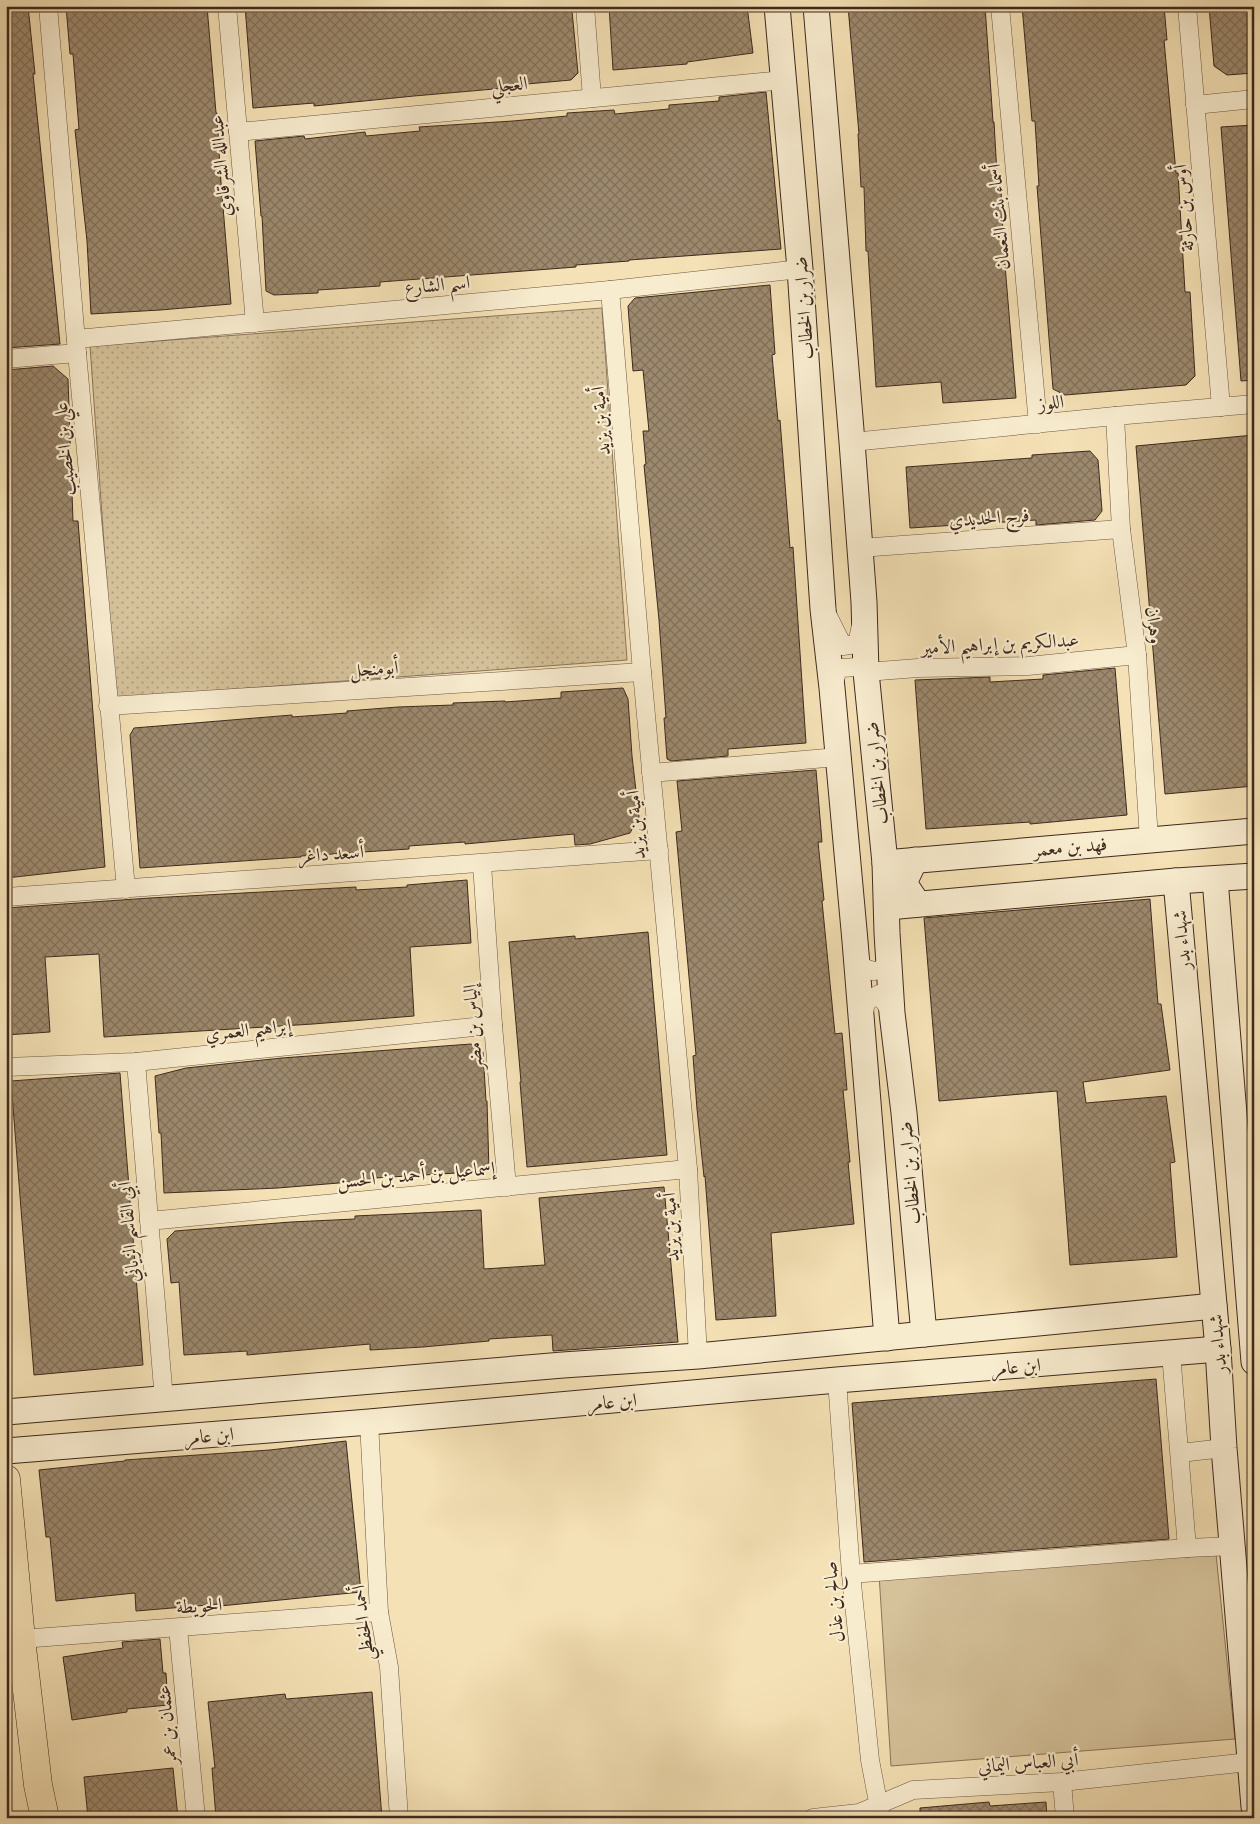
<svg xmlns="http://www.w3.org/2000/svg" width="1260" height="1824" viewBox="0 0 1260 1824" font-family="'Gentium Book Plus',Amiri,serif">
<style>
.grass{fill:url(#grass-dots);stroke:#8a765c}
.park{fill:#d5c29b;stroke:#8a765c}
.building{fill:url(#building-cross-hatch);stroke:#3f291e}
.lines{fill:none;stroke-linecap:round;stroke-linejoin:round}
.street-casing{stroke:#6c5744;stroke-width:19}
.secondary-casing{stroke:#3f291e;stroke-width:27}
.primary-casing{stroke:#3f291e;stroke-width:29}
.street{stroke:#f8eccf;stroke-width:18}
.secondary{stroke:#f8eccf;stroke-width:25}
.primary{stroke:#f4e1b5;stroke-width:28}
.labels{text-anchor:middle;dominant-baseline:central;stroke-width:4.5;stroke-linejoin:round;paint-order:stroke}
.street-label{font-size:19px;fill:#3f291e;stroke:#f8eccf}
</style>
<defs>
<pattern id="grass-dots" width="8" height="8" patternUnits="userSpaceOnUse" patternTransform="scale(1.25)"><rect width="8" height="8" fill="#d5c29b"/><path d="M2 2h.1M6 6h.1" fill="none" stroke="#ae9e7e" stroke-width="1.8" stroke-linecap="round"/></pattern>
<pattern id="building-cross-hatch" width="8" height="8" patternUnits="userSpaceOnUse" patternTransform="scale(1.25)"><rect width="8" height="8" fill="#9d896d"/><path d="M0 0l8 8M0 8l8-8" fill="none" stroke="#817059"/></pattern>
</defs>
<rect width="100%" height="100%" fill="#f4e1b5"/>
<filter id="stains"><feTurbulence type="fractalNoise" baseFrequency=".004" numOctaves="4"/><feColorMatrix values="0 0 0 0 .2 0 0 0 0 .09 0 0 0 0 .02 0 0 0 .5 -.17"/></filter>
<radialGradient id="worn" r=".72"><stop offset=".6" stop-color="#630" stop-opacity="0"/><stop offset="1" stop-color="#630" stop-opacity=".3"/></radialGradient>
<path class="grass" d="M 602,308 L 627,660 L 115,698 L 90,346 Z"/>
<path class="park" d="M 1216,1554 L 1235,1739 L 891,1766 L 879,1574 Z"/>
<g class="building">
<path d="M 6,6 L 28,6 L 35,74 L 33,74 L 60,344 L 6,348 Z"/>
<path d="M 66,6 L 207,6 L 216,113 L 217,113 L 220,170 L 231,304 L 160,310 L 91,314 L 87,241 L 75,130 L 79,129 L 73,54 L 70,54 Z"/>
<path d="M 245,6 L 566,6 L 566,12 L 572,11 L 578,73 L 571,80 L 516,85 L 517,87 L 414,96 L 314,106 L 314,103 L 253,108 Z"/>
<path d="M 609,6 L 747,6 L 753,53 L 687,62 L 687,64 L 613,70 Z"/>
<path d="M 848,6 L 985,6 L 993,122 L 994,122 L 998,192 L 1001,191 L 1004,253 L 1016,398 L 943,403 L 941,382 L 876,387 L 868,251 L 866,251 L 864,187 L 861,187 L 858,134 L 859,134 Z"/>
<path d="M 1022,6 L 1164,6 L 1167,40 L 1164,40 L 1176,173 L 1178,173 L 1185,292 L 1190,292 L 1195,376 L 1186,385 L 1065,395 L 1053,389 L 1037,186 L 1039,186 L 1035,121 L 1032,121 Z"/>
<path d="M 1209,6 L 1254,6 L 1254,73 L 1227,75 L 1214,66 Z"/>
<path d="M 766,92 L 781,249 L 629,260 L 629,261 L 576,265 L 576,267 L 380,282 L 380,286 L 318,290 L 318,293 L 274,295 L 266,291 L 262,216 L 261,216 L 255,141 L 304,136 L 305,139 L 365,132 L 366,136 L 420,131 L 419,127 L 513,121 L 567,116 L 567,113 L 614,110 L 615,114 L 669,109 L 669,105 L 719,101 L 719,97 Z"/>
<path d="M 1254,125 L 1254,380 L 1241,381 L 1221,127 Z"/>
<path d="M 770,285 L 775,354 L 772,355 L 778,421 L 780,420 L 790,548 L 793,547 L 806,743 L 728,749 L 728,756 L 671,761 L 667,759 L 664,718 L 666,718 L 659,620 L 644,465 L 646,464 L 643,431 L 649,431 L 643,370 L 633,371 L 628,306 L 635,298 Z"/>
<path d="M 53,366 L 68,379 L 73,521 L 78,521 L 105,867 L 6,878 L 6,370 Z"/>
<path d="M 1254,435 L 1254,786 L 1165,794 L 1136,446 Z"/>
<path d="M 1090,451 L 1098,460 L 1102,511 L 1095,520 L 1036,525 L 1036,520 L 910,528 L 906,467 L 1032,458 L 1032,455 Z"/>
<path d="M 1115,668 L 1127,815 L 1030,824 L 1030,822 L 926,829 L 915,680 L 990,677 L 990,682 L 1043,679 L 1043,675 Z"/>
<path d="M 623,688 L 628,699 L 632,756 L 639,817 L 630,833 L 590,844 L 575,845 L 574,834 L 465,844 L 465,842 L 409,846 L 409,849 L 301,856 L 301,857 L 140,868 L 130,735 L 134,728 L 292,715 L 292,717 L 347,713 L 347,711 L 398,707 L 453,705 L 453,703 L 505,701 L 505,702 L 561,698 L 561,692 Z"/>
<path d="M 816,770 L 822,842 L 818,842 L 824,900 L 822,901 L 835,1034 L 842,1033 L 847,1090 L 843,1090 L 850,1162 L 848,1162 L 854,1224 L 771,1233 L 776,1316 L 716,1320 L 705,1176 L 704,1177 L 697,1109 L 693,1056 L 696,1055 L 676,832 L 682,831 L 677,781 Z"/>
<path d="M 467,880 L 471,943 L 410,947 L 414,1016 L 313,1024 L 104,1037 L 99,954 L 45,957 L 50,1032 L 6,1035 L 6,908 L 150,898 L 356,887 L 356,890 L 407,887 L 407,885 Z"/>
<path d="M 1150,899 L 1158,1004 L 1161,1004 L 1170,1070 L 1083,1082 L 1086,1103 L 1166,1096 L 1175,1162 L 1170,1163 L 1177,1257 L 1070,1265 L 1057,1091 L 939,1101 L 924,918 Z"/>
<path d="M 648,932 L 667,1155 L 527,1167 L 520,1082 L 521,1082 L 509,942 L 575,936 L 575,939 Z"/>
<path d="M 471,1044 L 483,1052 L 486,1101 L 487,1101 L 489,1171 L 375,1178 L 375,1180 L 278,1188 L 164,1193 L 161,1133 L 159,1133 L 155,1076 L 186,1068 L 282,1058 Z"/>
<path d="M 120,1073 L 143,1365 L 34,1375 L 11,1081 Z"/>
<path d="M 664,1187 L 678,1342 L 553,1351 L 552,1335 L 489,1339 L 489,1341 L 423,1347 L 370,1350 L 370,1344 L 247,1355 L 247,1351 L 184,1355 L 179,1282 L 171,1283 L 167,1239 L 175,1231 L 291,1222 L 355,1219 L 355,1216 L 481,1210 L 484,1269 L 545,1265 L 539,1198 Z"/>
<path d="M 1156,1379 L 1169,1539 L 864,1562 L 852,1403 Z"/>
<path d="M 346,1441 L 361,1592 L 220,1606 L 220,1604 L 136,1611 L 135,1593 L 56,1601 L 50,1537 L 46,1537 L 39,1470 L 125,1461 L 125,1460 L 270,1450 Z"/>
<path d="M 160,1639 L 163,1673 L 166,1673 L 168,1705 L 127,1709 L 127,1712 L 72,1720 L 63,1657 L 123,1648 L 122,1642 Z"/>
<path d="M 372,1692 L 382,1818 L 216,1818 L 212,1768 L 215,1768 L 208,1702 L 285,1694 L 286,1699 Z"/>
<path d="M 173,1768 L 178,1818 L 88,1818 L 84,1777 Z"/>
<path d="M 989,1802 L 990,1806 L 1046,1802 L 1047,1818 L 920,1818 L 920,1808 Z"/>
</g>
<g class="lines">
<defs>
<g id="street">
<path d="M 48,6 L 77,353 L 126,889"/>
<path d="M 227,6 L 255,323"/>
<path d="M 585,6 L 592,98"/>
<path d="M 1000,6 L 1038,424"/>
<path d="M 1187,6 L 1221,407"/>
<path d="M 1195,105 L 1254,99"/>
<path d="M 238,132 L 784,80"/>
<path d="M 610,290 L 642,672 L 688,1169 L 698,1356"/>
<path d="M 76,339 L 610,290 L 800,269"/>
<path d="M 6,359 L 77,353"/>
<path d="M 1115,416 L 1121,529 L 1137,655 L 1149,839"/>
<path d="M 852,442 L 1115,416 L 1254,404"/>
<path d="M 860,548 L 1121,529"/>
<path d="M 828,616 L 843,646 L 857,644 L 861,625"/>
<path d="M 832,687 L 837,673 L 842,668 L 857,667 L 866,672 L 918,668 L 1028,666 L 1137,655"/>
<path d="M 108,706 L 642,672"/>
<path d="M 651,773 L 838,757"/>
<path d="M 482,864 L 493,1025 L 507,1187"/>
<path d="M 6,897 L 659,850"/>
<path d="M 858,953 L 862,967 L 873,971 L 883,970 L 886,961 L 886,953"/>
<path d="M 863,1018 L 866,1002 L 879,994 L 891,1012"/>
<path d="M 136,1062 L 164,1400"/>
<path d="M 6,1067 L 136,1062 L 493,1025"/>
<path d="M 149,1221 L 688,1169"/>
<path d="M 1171,1353 L 1187,1548"/>
<path d="M 837,1380 L 851,1574 L 870,1760 L 881,1818"/>
<path d="M 369,1422 L 379,1612 L 389,1667 L 399,1818"/>
<path d="M 1180,1453 L 1224,1448"/>
<path d="M 851,1574 L 1187,1548 L 1233,1546"/>
<path d="M 178,1628 L 196,1818"/>
<path d="M 21,1639 L 379,1612"/>
<path d="M 1062,1782 L 1065,1818"/>
<path d="M 813,1818 L 859,1813 L 913,1790 L 1062,1782 L 1249,1762"/>
</g>
<g id="secondary">
<path d="M 777,6 L 800,269 L 823,609 L 832,688 L 855,941 L 887,1338"/>
<path d="M 816,6 L 852,442 L 864,602 L 866,672 L 885,863 L 887,933 L 892,1013 L 904,1113 L 924,1334"/>
<path d="M 915,860 L 904,883 L 918,904"/>
<path d="M 885,863 L 1254,831"/>
<path d="M 1215,879 L 1254,1362"/>
<path d="M 1176,881 L 1218,1349 L 1224,1448 L 1254,1807"/>
<path d="M 888,907 L 1176,881 L 1254,876"/>
<path d="M 6,1412 L 563,1365 L 698,1356 L 1214,1306"/>
<path d="M 6,1451 L 369,1422 L 837,1380 L 1218,1349"/>
</g>
<path id="primary" d="M 6,1479 L 21,1639 L 38,1785 L 45,1818"/>
</defs>
<use href="#street" class="street-casing"/>
<use href="#secondary" class="secondary-casing"/>
<use href="#primary" class="primary-casing"/>
<use href="#street" class="street"/>
<use href="#secondary" class="secondary"/>
<use href="#primary" class="primary"/>
</g>
<g class="labels">
<g class="street-label">
<text transform="translate(509 84) rotate(-6)">العجلي</text>
<text transform="translate(220 166) rotate(-95)">عبدالله الشرقاوي</text>
<text transform="translate(1183 208) rotate(-95)">أوس بن حارثة</text>
<text transform="translate(998 217) rotate(-95)">أسماء بنت النعمان</text>
<text transform="translate(437 284) rotate(-5)">اسم الشارع</text>
<text transform="translate(803 308) rotate(-94)">ضرار بن الخطاب</text>
<text transform="translate(1051 402) rotate(-6)">اللوز</text>
<text transform="translate(600 421) rotate(-95)">أمية بن يزيد</text>
<text transform="translate(64 449) rotate(-95)">علي بن الخصيب</text>
<text transform="translate(989 517) rotate(-4)">فرج الحديدي</text>
<text transform="translate(1155 625) rotate(83)">وهران</text>
<text transform="translate(1000 643) rotate(-3)">عبدالكريم بن إبراهيم الأمير</text>
<text transform="translate(374 668) rotate(-4)">أبومنجل</text>
<text transform="translate(876 773) rotate(-96)">ضرار بن الخطاب</text>
<text transform="translate(635 825) rotate(-95)">أمية بن يزيد</text>
<text transform="translate(1070 846) rotate(-5)">فهد بن معمر</text>
<text transform="translate(331 853) rotate(-4)">أسعد داغر</text>
<text transform="translate(1181 940) rotate(-95)">شهداء بدر</text>
<text transform="translate(472 1027) rotate(-94)">إلياس بن مضر</text>
<text transform="translate(248 1029) rotate(-6)">إبراهيم العمري</text>
<text transform="translate(909 1173) rotate(-95)">ضرار بن الخطاب</text>
<text transform="translate(416 1174) rotate(-5)">إسماعيل بن أحمد بن الحسن</text>
<text transform="translate(670 1227) rotate(-93)">أمية بن يزيد</text>
<text transform="translate(128 1232) rotate(-95)">أبي القاسم الزياني</text>
<text transform="translate(1217 1344) rotate(-95)">شهداء بدر</text>
<text transform="translate(1016 1366) rotate(-5)">ابن عامر</text>
<text transform="translate(612 1401) rotate(-5)">ابن عامر</text>
<text transform="translate(209 1435) rotate(-5)">ابن عامر</text>
<text transform="translate(833 1602) rotate(-96)">صالح بن عذل</text>
<text transform="translate(199 1605) rotate(-4)">الحويطة</text>
<text transform="translate(362 1623) rotate(-97)">أحمد الحفظي</text>
<text transform="translate(166 1725) rotate(-95)">عثمان بن عمر</text>
<text transform="translate(1028 1762) rotate(-4)">أبي العباس اليماني</text>
</g>
</g>
<rect width="1260" height="1824" fill="none" stroke="#f4e1b5" stroke-width="25"/>
<rect x="8" y="8" width="1245" height="1809" fill="none" stroke="#3f291e" stroke-width="2.5"/>
<rect x="12" y="12" width="1235" height="1799" fill="none" stroke="#3f291e"/>
<rect width="100%" height="100%" filter="url(#stains)"/>
<rect width="100%" height="100%" fill="url(#worn)"/>
</svg>
